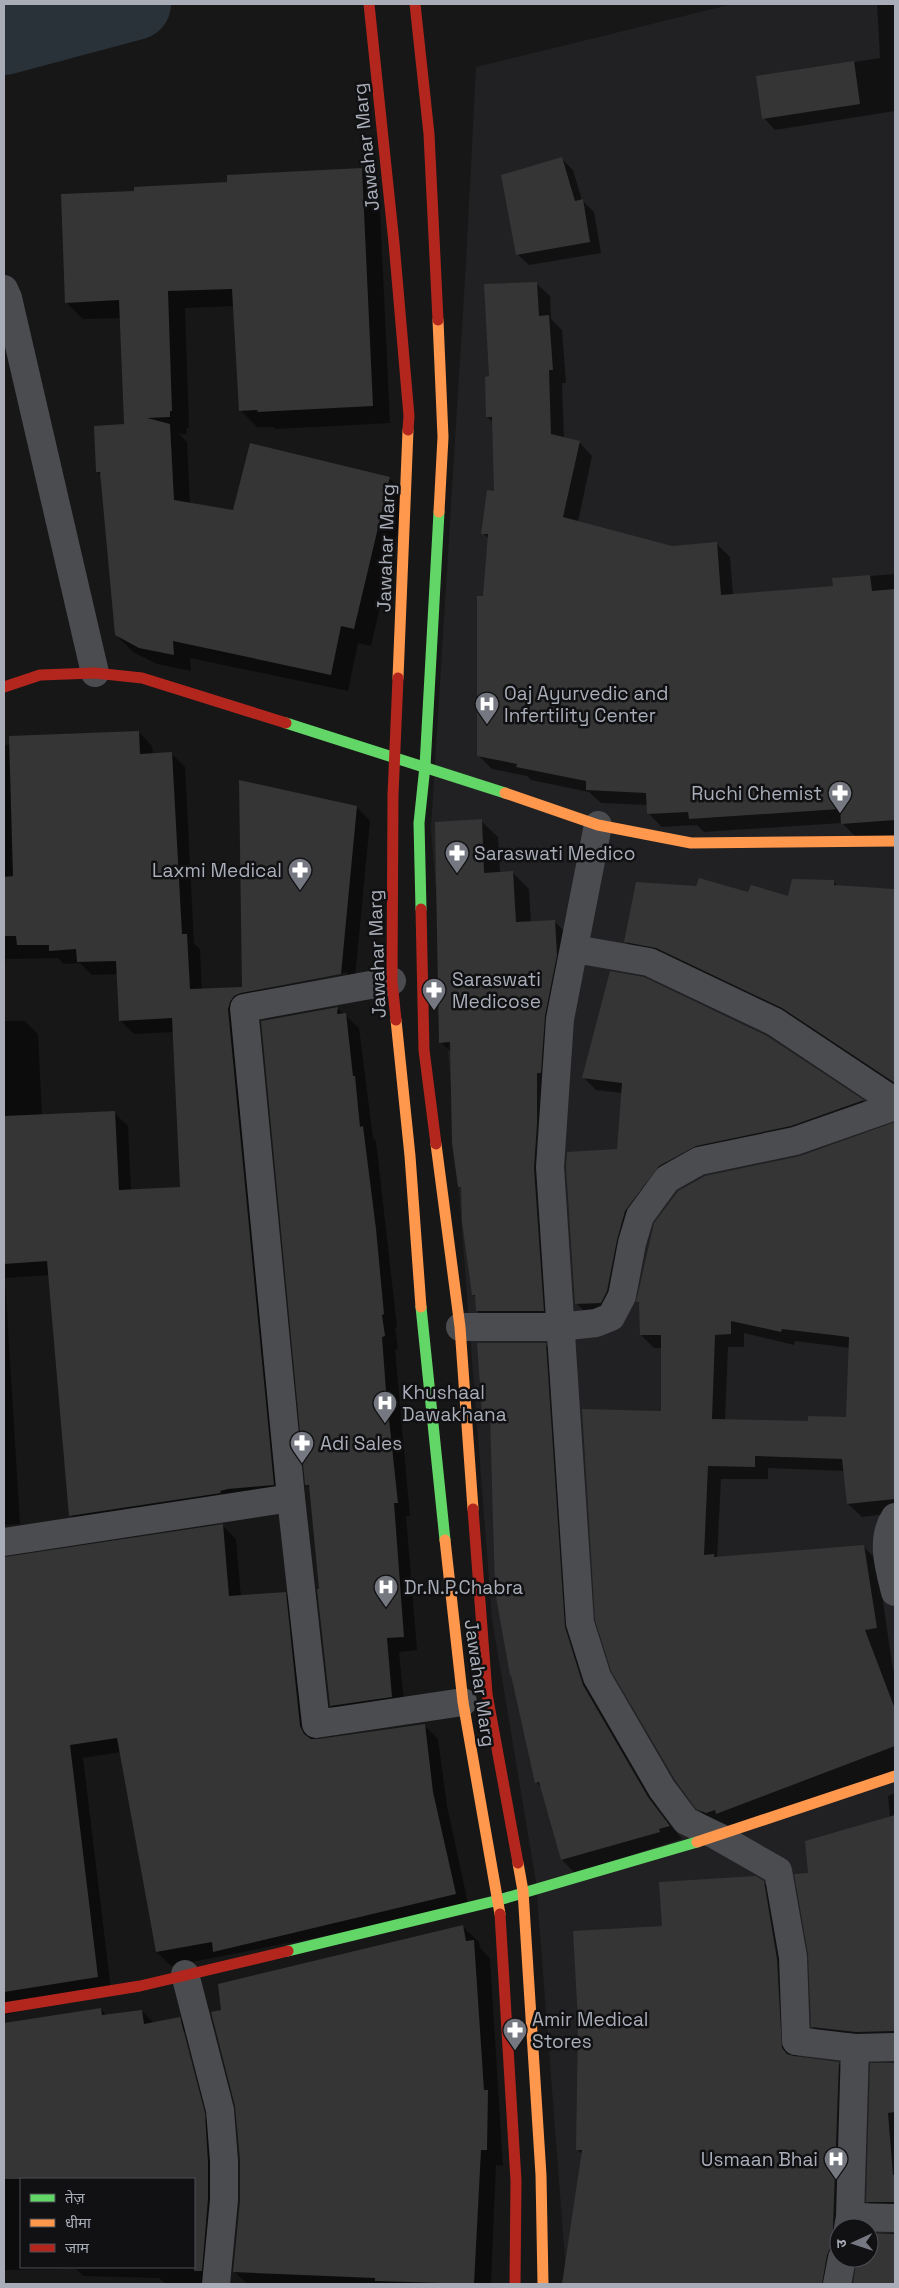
<svg xmlns="http://www.w3.org/2000/svg" width="899" height="2288" viewBox="0 0 899 2288" font-family="'Space Grotesk','Noto Sans Devanagari',sans-serif">
<style>
.built{fill:#212123;fill-rule:evenodd}
.shadow{fill:#0007;fill-rule:evenodd}
.lines{fill:none;stroke-linecap:round;stroke-linejoin:round}
.river{stroke:#2a3239;stroke-width:72}
.building{fill:#353536;fill-rule:evenodd}
.street{stroke:#4b4c50;stroke-width:28}
.fast{stroke:#63d668;stroke-width:11}
.slow{stroke:#ff974d;stroke-width:11}
.jam{stroke:#b3261e;stroke-width:11}
.labels{text-anchor:middle;dominant-baseline:central;stroke-width:5;stroke-linejoin:round;paint-order:stroke}
.street-label{font-size:19px;fill:#a8adb8;stroke:#111113}
.poi-label{font-size:19px;fill:#a8adb8;stroke:#111113;text-anchor:start}
</style>
<rect width="100%" height="100%" fill="#171717"/>
<path class="built" d="M 733,4 L 895,4 L 895,2284 L 567,2284 L 536,1882 L 492,1619 L 431,828 L 466,263 L 476,67 ZM 839,2228 L 869,2228 L 869,2258 L 839,2258 Z"/>
<g class="shadow">
<path d="M 877,4 L 895,4 L 895,111 L 775,130 L 764,118 L 757,77 L 880,58 Z"/>
<path d="M 562,159 L 573,170 L 582,200 L 594,212 L 601,253 L 529,265 L 517,254 Z"/>
<path d="M 362,170 L 379,187 L 390,423 L 276,429 L 273,427 L 257,427 L 240,410 L 235,306 L 185,308 L 189,428 L 186,428 L 187,434 L 179,434 L 187,442 L 190,504 L 234,511 L 389,478 L 406,495 L 371,646 L 358,643 L 348,691 L 190,658 L 191,671 L 157,664 L 133,652 L 116,635 L 101,476 L 97,471 L 125,425 L 121,318 L 83,319 L 66,302 L 135,192 Z"/>
<path d="M 536,283 L 550,296 L 551,319 L 562,330 L 566,383 L 562,383 L 564,439 L 579,442 L 592,456 L 578,522 L 672,547 L 717,544 L 730,557 L 733,595 L 834,587 L 834,579 L 895,574 L 895,835 L 856,837 L 842,823 L 704,832 L 697,825 L 662,827 L 648,813 L 648,805 L 601,803 L 589,792 L 531,780 L 527,776 L 492,769 L 478,755 L 489,539 L 483,533 L 496,492 L 494,423 L 487,417 L 490,378 Z"/>
<path d="M 139,732 L 152,746 L 153,754 L 171,753 L 185,767 L 194,943 L 200,949 L 202,990 L 243,988 L 357,807 L 370,821 L 354,988 L 255,1006 L 287,1498 L 84,1529 L 71,1516 L 50,1275 L 5,1278 L 20,1524 L 4,1525 L 4,1021 L 25,1021 L 38,1034 L 42,1116 L 114,1113 L 128,1126 L 131,1190 L 181,1188 L 174,1032 L 134,1034 L 120,1020 L 118,974 L 92,975 L 80,963 L 64,964 L 58,958 L 6,959 L 4,969 L 4,745 ZM 347,972 L 347,975 L 255,991 L 255,989 Z"/>
<path d="M 481,821 L 498,837 L 500,873 L 513,873 L 529,889 L 531,922 L 554,921 L 571,938 L 561,1033 L 560,1327 L 493,1327 L 477,1311 L 477,1298 L 473,1295 L 463,1190 L 459,1186 L 452,1053 L 441,1042 Z"/>
<path d="M 833,881 L 839,887 L 895,889 L 895,1087 L 638,954 L 625,941 L 749,894 L 788,898 Z"/>
<path d="M 337,1008 L 359,1028 L 373,1138 L 376,1141 L 397,1327 L 395,1328 L 398,1349 L 395,1350 L 410,1516 L 406,1516 L 417,1650 L 399,1652 L 405,1710 L 344,1719 L 331,1706 L 310,1488 L 307,1485 Z"/>
<path d="M 767,1037 L 863,1101 L 875,1113 L 671,1177 L 619,1303 L 588,1315 L 576,1303 L 618,1151 L 622,1093 L 596,1090 L 584,1078 Z"/>
<path d="M 895,1124 L 895,1513 L 862,1517 L 848,1504 L 845,1471 L 768,1468 L 768,1479 L 721,1479 L 717,1558 L 864,1547 L 877,1560 L 893,1670 L 895,1669 L 895,1773 L 731,1826 L 711,1821 L 697,1808 L 662,1412 L 662,1348 L 654,1348 L 641,1335 L 641,1305 L 638,1302 L 655,1224 L 800,1157 ZM 744,1333 L 794,1345 L 795,1341 L 850,1348 L 847,1419 L 809,1422 L 725,1421 L 728,1347 L 744,1347 Z"/>
<path d="M 545,1344 L 559,1357 L 596,1699 L 661,1812 L 682,1839 L 575,1873 L 562,1860 L 542,1788 L 536,1782 L 491,1421 L 483,1413 Z"/>
<path d="M 223,1526 L 236,1539 L 241,1597 L 285,1593 L 299,1607 L 314,1740 L 424,1725 L 438,1739 L 447,1806 L 469,1908 L 171,1966 L 157,1952 L 121,1752 L 83,1758 L 111,1990 L 4,2015 L 4,1617 L 45,1614 Z"/>
<path d="M 895,1793 L 895,2044 L 826,2040 L 812,2027 L 809,1874 L 890,1818 L 888,1796 Z"/>
<path d="M 763,1882 L 781,1899 L 794,1977 L 798,2058 L 838,2063 L 856,2080 L 839,2228 L 839,2258 L 869,2258 L 869,2234 L 895,2233 L 895,2284 L 854,2284 L 857,2260 L 854,2260 L 841,2284 L 563,2284 L 582,2154 L 578,2150 L 663,1927 Z"/>
<path d="M 462,1926 L 479,1942 L 480,1948 L 490,1958 L 503,2166 L 496,2165 L 491,2284 L 247,2284 L 234,2271 L 241,2201 L 241,2160 L 236,2106 L 223,2011 Z"/>
<path d="M 101,2009 L 107,2016 L 142,2011 L 154,2023 L 180,2019 L 193,2032 L 218,2127 L 215,2284 L 166,2284 L 159,2278 L 83,2276 L 76,2269 L 4,2270 L 4,2024 ZM 183,2032 L 185,2032 L 207,2118 L 205,2119 ZM 21,2179 L 194,2179 L 194,2267 L 21,2267 Z"/>
<path d="M 871,2064 L 895,2064 L 895,2219 L 884,2218 L 867,2201 Z"/>
</g>
<g class="lines">
<path class="river" d="M 4,39 L 135,4"/>
</g>
<g class="building">
<path d="M 854,61 L 860,104 L 762,119 L 756,76 Z"/>
<path d="M 562,157 L 575,201 L 583,199 L 590,242 L 516,255 L 501,175 Z"/>
<path d="M 362,168 L 373,406 L 257,412 L 258,410 L 239,411 L 232,289 L 168,291 L 172,411 L 170,411 L 170,417 L 147,418 L 170,424 L 174,500 L 233,510 L 250,443 L 390,477 L 354,629 L 341,626 L 331,675 L 173,641 L 174,655 L 139,648 L 115,635 L 100,472 L 96,472 L 94,426 L 124,424 L 119,300 L 65,303 L 61,194 L 134,191 L 134,187 L 227,182 L 227,175 Z"/>
<path d="M 537,282 L 539,316 L 549,315 L 553,370 L 549,370 L 551,434 L 580,441 L 563,517 L 672,546 L 717,542 L 721,595 L 833,586 L 832,578 L 870,575 L 872,591 L 895,589 L 895,820 L 841,824 L 840,809 L 689,819 L 688,812 L 647,814 L 646,793 L 586,790 L 586,781 L 516,767 L 517,764 L 477,756 L 477,596 L 483,596 L 488,534 L 481,534 L 487,490 L 494,491 L 492,417 L 486,417 L 485,377 L 489,376 L 484,284 Z"/>
<path d="M 139,731 L 140,754 L 172,752 L 182,934 L 187,934 L 190,989 L 242,987 L 239,780 L 357,806 L 341,974 L 241,993 L 234,996 L 230,1002 L 228,1009 L 274,1485 L 228,1489 L 220,1491 L 221,1493 L 69,1516 L 47,1261 L 4,1264 L 4,1116 L 115,1111 L 119,1190 L 180,1187 L 172,1018 L 119,1021 L 116,961 L 77,962 L 76,949 L 49,951 L 49,945 L 17,945 L 16,936 L 4,936 L 4,877 L 13,876 L 9,736 Z"/>
<path d="M 482,819 L 484,873 L 513,871 L 516,922 L 555,920 L 557,955 L 545,1016 L 541,1073 L 537,1073 L 537,1124 L 534,1168 L 544,1311 L 476,1311 L 475,1295 L 472,1295 L 462,1222 L 461,1187 L 458,1187 L 452,1143 L 450,1042 L 439,1043 L 435,824 L 435,822 Z"/>
<path d="M 699,878 L 748,892 L 751,885 L 788,896 L 792,879 L 834,880 L 834,885 L 895,889 L 895,1083 L 782,1008 L 656,948 L 624,942 L 636,882 L 696,886 Z"/>
<path d="M 610,971 L 644,977 L 767,1036 L 864,1100 L 791,1126 L 696,1146 L 659,1166 L 625,1211 L 617,1240 L 607,1291 L 601,1303 L 575,1304 L 566,1167 L 567,1152 L 617,1149 L 622,1083 L 582,1078 Z"/>
<path d="M 338,1007 L 337,1014 L 346,1013 L 353,1076 L 355,1076 L 360,1127 L 363,1126 L 376,1229 L 384,1314 L 382,1315 L 385,1336 L 382,1337 L 386,1391 L 398,1503 L 394,1503 L 404,1637 L 387,1638 L 392,1697 L 330,1706 L 317,1589 L 319,1589 L 309,1485 L 305,1485 L 261,1021 Z"/>
<path d="M 895,1122 L 895,1499 L 847,1504 L 842,1459 L 755,1456 L 755,1467 L 708,1466 L 704,1555 L 714,1554 L 714,1557 L 864,1545 L 877,1628 L 865,1630 L 895,1709 L 895,1746 L 716,1814 L 715,1810 L 706,1813 L 696,1809 L 675,1780 L 611,1671 L 595,1620 L 582,1409 L 661,1411 L 661,1335 L 640,1335 L 639,1302 L 636,1302 L 654,1223 L 678,1191 L 705,1176 L 800,1156 ZM 731,1321 L 781,1332 L 782,1329 L 849,1337 L 846,1417 L 808,1416 L 808,1421 L 712,1419 L 715,1335 L 731,1334 Z"/>
<path d="M 477,1343 L 546,1343 L 565,1627 L 583,1685 L 648,1797 L 670,1826 L 659,1829 L 660,1832 L 561,1860 L 539,1782 L 535,1783 L 511,1675 L 510,1675 L 495,1591 L 490,1414 L 482,1414 Z"/>
<path d="M 223,1524 L 229,1596 L 286,1592 L 300,1726 L 304,1734 L 311,1739 L 318,1739 L 425,1724 L 433,1792 L 456,1894 L 213,1952 L 212,1942 L 156,1952 L 117,1738 L 70,1745 L 98,1977 L 4,1992 L 4,1557 Z"/>
<path d="M 895,1815 L 895,2031 L 856,2032 L 811,2027 L 808,1954 L 794,1874 L 808,1873 L 805,1841 Z"/>
<path d="M 756,1876 L 764,1881 L 777,1959 L 782,2048 L 787,2054 L 794,2056 L 839,2062 L 833,2226 L 834,2234 L 839,2243 L 831,2247 L 827,2255 L 822,2284 L 562,2284 L 582,2150 L 576,2150 L 578,2021 L 573,1931 L 662,1926 L 659,1882 Z"/>
<path d="M 463,1925 L 466,1941 L 474,1940 L 484,2090 L 488,2090 L 487,2150 L 481,2150 L 474,2284 L 375,2281 L 375,2278 L 233,2272 L 240,2201 L 240,2160 L 235,2106 L 211,2012 L 221,2010 L 218,1984 Z"/>
<path d="M 101,2008 L 102,2015 L 142,2010 L 144,2024 L 180,2017 L 205,2113 L 208,2162 L 208,2199 L 202,2271 L 194,2271 L 194,2179 L 4,2179 L 4,2023 Z"/>
<path d="M 870,2063 L 895,2063 L 895,2112 L 888,2113 L 893,2175 L 895,2175 L 895,2202 L 866,2202 Z"/>
<path d="M 869,2233 L 895,2234 L 895,2284 L 853,2284 L 857,2258 L 869,2258 Z"/>
</g>
<g class="lines">
<g class="street">
<path d="M 4,289 L 8,298 L 95,673"/>
<path d="M 598,825 L 560,1019 L 550,1167 L 580,1623 L 597,1677 L 662,1789 L 686,1821 L 717,1836 L 778,1871 L 793,1957 L 796,2041 L 855,2048 L 895,2047"/>
<path d="M 575,949 L 649,962 L 775,1022 L 895,1102"/>
<path d="M 392,981 L 244,1008 L 291,1498 L 316,1724 L 463,1702"/>
<path d="M 460,1327 L 559,1327 L 596,1323 L 611,1317 L 622,1296 L 632,1243 L 640,1216 L 667,1179 L 699,1161 L 795,1141 L 895,1106"/>
<path d="M 895,1517 C 880,1539 889,1568 895,1592"/>
<path d="M 4,1542 L 291,1498"/>
<path d="M 185,1974 L 220,2110 L 224,2161 L 224,2200 L 216,2284"/>
<path d="M 850,2217 L 895,2218"/>
<path d="M 848,2228 L 850,2217 L 855,2048"/>
<path d="M 837,2284 L 842,2258"/>
</g>
<g class="fast">
<path d="M 286,723 L 505,793"/>
<path d="M 421,909 L 419,823 L 425,766 L 439,512"/>
<path d="M 421,1307 L 445,1540"/>
<path d="M 288,1951 L 499,1900 L 697,1842"/>
</g>
<g class="slow">
<path d="M 438,320 L 443,437 L 439,512"/>
<path d="M 398,678 L 408,430"/>
<path d="M 505,793 L 598,825 L 691,843 L 895,841"/>
<path d="M 396,1020 L 410,1156 L 421,1307"/>
<path d="M 436,1144 L 460,1327 L 473,1509"/>
<path d="M 445,1540 L 463,1702 L 500,1914"/>
<path d="M 697,1842 L 895,1776"/>
<path d="M 518,1863 L 523,1891 L 541,2175 L 543,2284"/>
</g>
<g class="jam">
<path d="M 369,4 L 394,243 L 409,416 L 408,430"/>
<path d="M 415,4 L 429,134 L 438,320"/>
<path d="M 4,687 L 40,675 L 95,673 L 142,678 L 286,723"/>
<path d="M 421,909 L 424,1050 L 436,1144"/>
<path d="M 396,1020 L 392,981 L 393,795 L 398,678"/>
<path d="M 473,1509 L 487,1694 L 518,1863"/>
<path d="M 500,1914 L 516,2181 L 515,2284"/>
<path d="M 4,2008 L 140,1986 L 288,1951"/>
</g>
</g>
<defs>
<symbol id="hospital-pin" viewBox="-11 -11 22 30"><path d="M0 17L-7.5 6A9.5 9.5 0 1 1 7.5 6Z" fill="#757880" stroke="#111113"/><path d="M-5-5h3v3.5h4V-5h3V5h-3V1.5h-4V5h-3Z" fill="#fff"/></symbol>
<symbol id="pharmacy-pin" viewBox="-11 -11 22 30"><path d="M0 17L-7.5 6A9.5 9.5 0 1 1 7.5 6Z" fill="#757880" stroke="#111113"/><path d="M-2-6h4v4h4v4h-4v4h-4v-4h-4v-4h4Z" fill="#fff"/></symbol>
</defs>
<g fill-rule="evenodd">
<use href="#hospital-pin" x="473" y="690" width="28" height="38"/>
<use href="#pharmacy-pin" x="826" y="779" width="28" height="38"/>
<use href="#pharmacy-pin" x="443" y="839" width="28" height="38"/>
<use href="#pharmacy-pin" x="286" y="856" width="28" height="38"/>
<use href="#pharmacy-pin" x="420" y="976" width="28" height="38"/>
<use href="#hospital-pin" x="371" y="1389" width="28" height="38"/>
<use href="#pharmacy-pin" x="288" y="1429" width="28" height="38"/>
<use href="#hospital-pin" x="372" y="1573" width="28" height="38"/>
<use href="#pharmacy-pin" x="501" y="2016" width="28" height="38"/>
<use href="#hospital-pin" x="822" y="2145" width="28" height="38"/>
</g>
<g class="labels">
<g class="street-label">
<text transform="translate(366 147) rotate(-96)">Jawahar Marg</text>
<text transform="translate(386 548) rotate(-88)">Jawahar Marg</text>
<text transform="translate(377 954) rotate(-92)">Jawahar Marg</text>
<text transform="translate(480 1683) rotate(82)">Jawahar Marg</text>
</g>
<g class="poi-label">
<text x="504" y="693">Oaj Ayurvedic and<tspan x="504" dy="22">Infertility Center</tspan></text>
<text x="822" y="793" text-anchor="end">Ruchi Chemist</text>
<text x="474" y="853">Saraswati Medico</text>
<text x="282" y="870" text-anchor="end">Laxmi Medical</text>
<text x="452" y="979">Saraswati<tspan x="452" dy="22">Medicose</tspan></text>
<text x="402" y="1392">Khushaal<tspan x="402" dy="22">Dawakhana</tspan></text>
<text x="320" y="1443">Adi Sales</text>
<text x="404" y="1587">Dr.N.P.Chabra</text>
<text x="532" y="2019">Amir Medical<tspan x="532" dy="22">Stores</tspan></text>
<text x="818" y="2159" text-anchor="end">Usmaan Bhai</text>
</g>
</g>
<rect width="899" height="2288" fill="none" stroke="#a8adb8" stroke-width="10"/>
<rect x="20" y="2178" width="175" height="90" fill="#111113" stroke="#4d4f55"/>
<rect x="30" y="2194" width="25" height="8" fill="#63d668" stroke="#4d4f55"/>
<text x="65" y="2203" font-size="15" fill="#a8adb8">तेज़</text>
<rect x="30" y="2219" width="25" height="8" fill="#ff974d" stroke="#4d4f55"/>
<text x="65" y="2228" font-size="15" fill="#a8adb8">धीमा</text>
<rect x="30" y="2244" width="25" height="8" fill="#b3261e" stroke="#4d4f55"/>
<text x="65" y="2253" font-size="15" fill="#a8adb8">जाम</text>
<g transform="translate(854 2243) rotate(267)"><circle r="24" fill="#111113" stroke="#4d4f55"/>
<path d="M0-4L9 19L0 12L-9 19Z" fill="#757880"/>
<text y="-8" font-size="14" font-weight="bold" text-anchor="middle" fill="#a8adb8">उ</text>
</g>
</svg>
